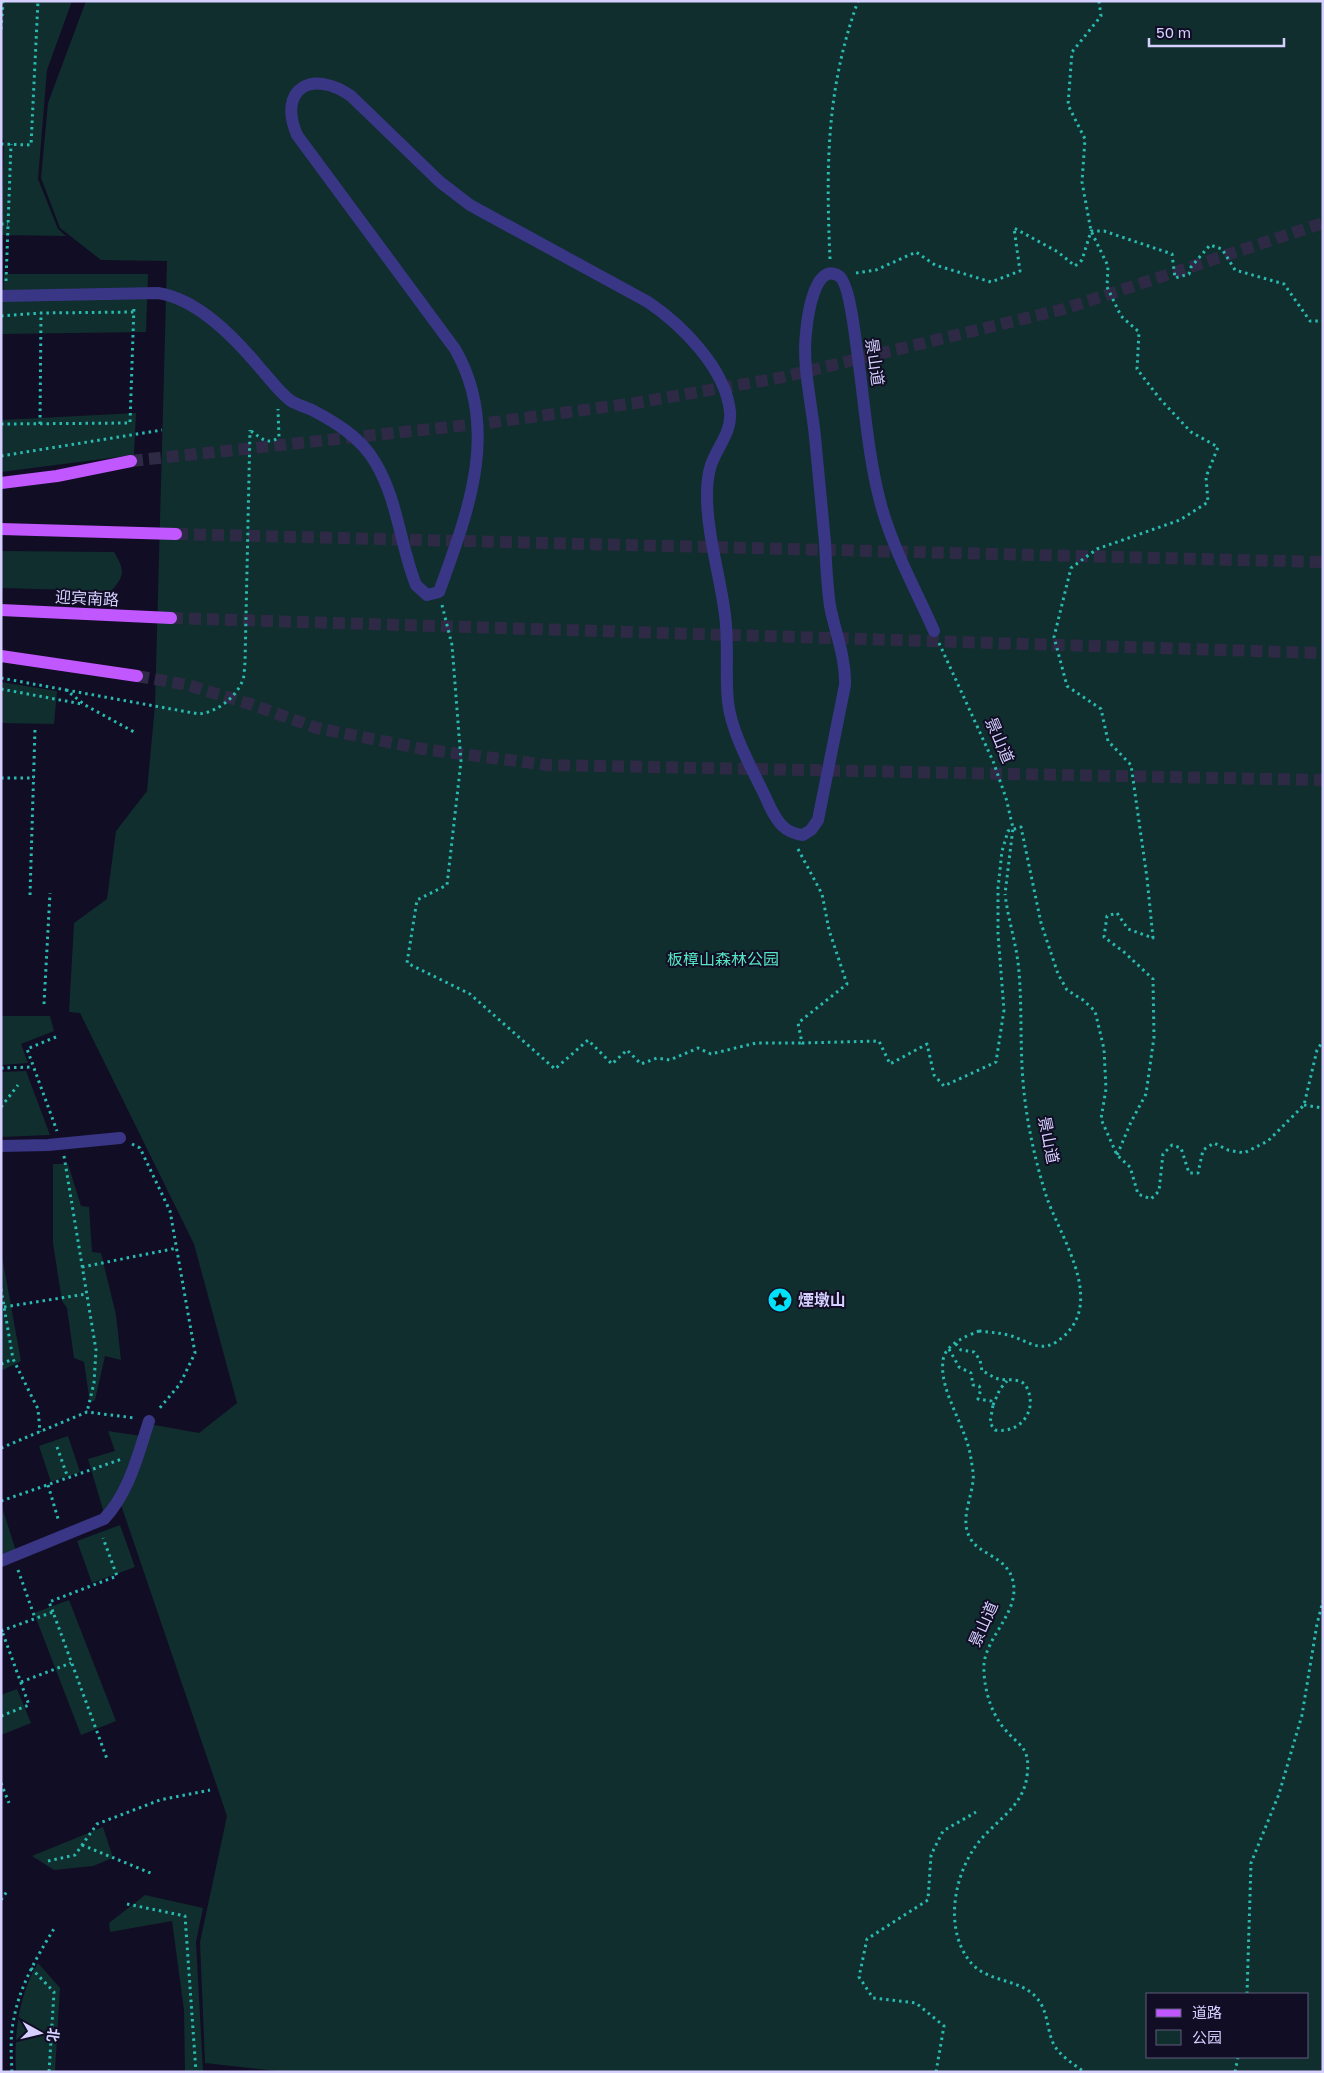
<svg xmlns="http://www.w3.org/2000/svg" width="1324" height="2073" viewBox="0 0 1324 2073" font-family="'Golos Text','Noto Sans SC',sans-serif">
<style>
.green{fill:#102e2d;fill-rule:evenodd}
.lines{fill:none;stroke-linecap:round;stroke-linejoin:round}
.major-tunnel{stroke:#2e2a45;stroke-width:12;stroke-dasharray:12 6;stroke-linecap:butt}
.path{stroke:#29bab1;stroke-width:3;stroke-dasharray:2.5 4;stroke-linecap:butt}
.minor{stroke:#393685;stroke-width:12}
.major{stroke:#c057ff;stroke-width:12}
.path-bridge{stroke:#29bab1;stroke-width:3;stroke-dasharray:2.5 4;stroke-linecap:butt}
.labels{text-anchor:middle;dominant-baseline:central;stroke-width:4;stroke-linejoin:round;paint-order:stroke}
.street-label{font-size:16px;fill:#d5d0ff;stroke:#110d24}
.park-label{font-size:16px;fill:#56e5c1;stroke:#110d24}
.poi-label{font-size:16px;font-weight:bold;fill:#d5d0ff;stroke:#110d24;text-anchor:start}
</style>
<rect width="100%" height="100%" fill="#110d24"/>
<g class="green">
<path d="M 1,1 L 72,1 L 47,70 L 38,179 L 58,229 L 66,236 L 1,235 L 4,140 L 1,139 Z"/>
<path d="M 86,1 L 1323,1 L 1323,2072 L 286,2072 L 205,2063 L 200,1942 L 227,1816 L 119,1499 L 149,1424 L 199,1433 L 237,1403 L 194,1244 L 80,1013 L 69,1012 L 74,923 L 107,899 L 116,831 L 147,791 L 155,705 L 167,261 L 101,260 L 60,228 L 41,178 L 48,103 ZM 1148,1994 L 1308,1994 L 1308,2057 L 1148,2057 Z"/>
<path d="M 4,274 L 148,274 L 146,332 L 1,334 L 1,302 L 3,302 Z"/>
<path d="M 136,413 L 134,455 L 1,472 L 1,420 Z"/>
<path d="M 1,551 L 114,552 C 125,570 125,576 111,591 L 1,588 Z"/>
<path d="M 1,682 L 57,691 L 54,724 L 1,723 Z"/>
<path d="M 1,1016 L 50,1016 L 54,1031 L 21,1044 L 28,1063 L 1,1065 Z"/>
<path d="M 26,1071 L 50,1135 L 1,1137 L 1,1072 Z"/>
<path d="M 53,1164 L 68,1164 L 81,1206 L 89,1207 L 92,1252 L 101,1253 L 116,1315 L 121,1360 L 105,1356 L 95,1400 L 90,1403 L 84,1362 L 74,1358 L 67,1308 L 62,1301 L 53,1243 Z"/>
<path d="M 1,1251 L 21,1361 L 1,1371 Z"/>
<path d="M 108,1431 L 141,1436 L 133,1466 L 104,1513 L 88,1459 L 115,1451 Z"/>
<path d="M 68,1436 L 80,1472 L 51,1482 L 39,1446 Z"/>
<path d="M 1,1504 L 16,1551 L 1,1555 Z"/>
<path d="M 120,1525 L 135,1567 L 92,1583 L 77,1541 Z"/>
<path d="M 69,1600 L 116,1721 L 81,1735 L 34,1613 Z"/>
<path d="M 17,1689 L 31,1723 L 1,1735 L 1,1695 Z"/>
<path d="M 103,1827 L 113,1858 L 93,1866 L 54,1870 L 32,1856 Z"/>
<path d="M 145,1895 L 203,1908 L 196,1942 L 203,2071 L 185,2072 L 184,2010 L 172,1921 L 110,1932 L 109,1923 Z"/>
<path d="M 38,1963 L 60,1988 L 55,2072 L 16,2072 C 14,2036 18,1995 38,1963 Z"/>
</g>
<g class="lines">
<g class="major-tunnel">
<path d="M 131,461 L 487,423 L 635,403 L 779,378 L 1064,309 L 1323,223"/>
<path d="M 176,534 L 1323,562"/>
<path d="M 171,618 L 1323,653"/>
<path d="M 137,676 L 188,685 L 250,704 L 317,728 L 423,749 L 547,765 L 1323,780"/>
</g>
<g class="path">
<path d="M 1099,1 L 1101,16 L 1072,52 L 1068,105 L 1085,139 L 1082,182 L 1091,231 L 1108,266 L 1107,287 L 1121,316 L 1139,332 L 1137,369 L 1160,399 L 1191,432 L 1218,447 L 1206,477 L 1208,502 L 1180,520 L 1097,549 L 1071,568 L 1054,637 L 1067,686 L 1101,709 L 1108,741 L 1131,765 L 1147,878 L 1153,938 L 1128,929 L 1117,913 L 1107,916 L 1104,937 L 1124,952 L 1153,979 L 1154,1037 L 1146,1094 L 1131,1122 L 1117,1155"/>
<path d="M 1,2 L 3,3 L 1,30"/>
<path d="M 1,144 L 31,145 L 38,1"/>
<path d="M 1,224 L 8,224"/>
<path d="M 830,259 C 826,166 826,90 858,1"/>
<path d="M 856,273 L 876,270 L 916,252 L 935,265 L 991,282 L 1020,271 L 1014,228 L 1058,252 L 1075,266 L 1082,260 L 1091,231 L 1104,231 L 1172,254 L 1175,278 L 1189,274 L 1191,267 L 1210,245 L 1222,249 L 1235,270 L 1284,284 L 1310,321 L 1323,321"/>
<path d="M 6,281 L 11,144"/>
<path d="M 1,316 L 41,313 L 134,312"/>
<path d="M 1,424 L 130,423 L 134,306"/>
<path d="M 40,424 L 41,313"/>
<path d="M 251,431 C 261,438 268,446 279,437 L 278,409"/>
<path d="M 1,456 L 162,430"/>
<path d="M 442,605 L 452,645 L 461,761 L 447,885 L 417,900 L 407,963 L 470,994 L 555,1069 L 588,1040 L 612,1064 L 627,1050 L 641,1064 L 657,1058 L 670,1060 L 698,1048 L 711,1054 L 756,1043 L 802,1043"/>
<path d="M 939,643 L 993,761 L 1006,798 L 1013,828 L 1005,894"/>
<path d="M 1,678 L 66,690 L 85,705 L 134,732"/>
<path d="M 1,689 L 82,704"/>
<path d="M 66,690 L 199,714 C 217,712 235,698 242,682 C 245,676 244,669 245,663 L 250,430"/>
<path d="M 1,778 L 34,778"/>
<path d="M 798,849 L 822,894 L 829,930 L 847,984 L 798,1023 L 802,1043 L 879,1041 L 890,1064 L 927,1044 L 934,1075 L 944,1086 L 996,1062 L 1004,1010 L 998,934 L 998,888 L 1002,851 L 1008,831 L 1021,827 L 1041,923 L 1058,974 L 1067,990 L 1083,1000 L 1095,1011 L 1104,1049 L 1106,1089 L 1101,1119 L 1117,1155 L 1130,1167 L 1138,1194 L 1151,1199 L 1159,1191 L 1163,1154 L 1172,1145 L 1181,1148 L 1189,1173 L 1198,1173 L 1203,1150 L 1214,1143 L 1228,1150 L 1244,1153 L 1268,1141 L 1304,1105 L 1317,1050 L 1323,1041"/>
<path d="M 30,895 L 35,729"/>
<path d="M 44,1004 L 50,893"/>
<path d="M 56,1037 L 27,1049 L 57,1131"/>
<path d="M 1,1068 L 33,1067"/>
<path d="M 1304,1105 L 1323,1108"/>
<path d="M 1,1107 L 18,1085"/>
<path d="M 132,1144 L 140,1148 L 170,1211 L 195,1353 L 180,1384 L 158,1410"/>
<path d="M 64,1156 L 96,1350 L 94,1383 L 87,1412"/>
<path d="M 82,1267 L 177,1248"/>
<path d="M 1,1289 L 13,1359 L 38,1409 L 40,1432"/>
<path d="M 4,1307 L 86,1294"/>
<path d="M 979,1331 C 966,1336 944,1345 943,1361 C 939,1392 967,1427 971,1459 C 972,1466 974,1474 973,1481 C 971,1500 960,1520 970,1538 C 979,1555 1007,1556 1013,1581 C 1020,1612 987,1635 984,1664 C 983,1685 990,1711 1003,1727 C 1019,1747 1031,1746 1027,1776 C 1023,1809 992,1822 975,1847 C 953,1879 944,1932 972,1964 C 989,1982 1018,1979 1035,1996 C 1049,2010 1046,2029 1054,2045 C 1061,2057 1074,2064 1084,2072"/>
<path d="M 949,1349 L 959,1367 L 971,1373 L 973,1385 L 979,1386 L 981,1389 L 978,1399 L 991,1401 L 993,1405 L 990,1423 L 995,1430 C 1020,1434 1038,1411 1027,1388 C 1022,1377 1009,1381 999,1379 C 993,1378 988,1373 982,1371 L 980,1360 L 974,1352 L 961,1350 L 955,1343"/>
<path d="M 1,1364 L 13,1359"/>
<path d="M 993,1405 L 1000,1389 L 1007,1381"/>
<path d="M 57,1447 L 68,1478"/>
<path d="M 1,1448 L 87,1412 L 135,1418"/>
<path d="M 48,1485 L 59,1522"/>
<path d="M 1,1501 L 122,1459"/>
<path d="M 18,1570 L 35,1618"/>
<path d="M 53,1612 L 49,1602 L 117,1576 L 103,1538"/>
<path d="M 1,1631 L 53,1612 L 107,1759"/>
<path d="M 21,1682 L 71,1663"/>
<path d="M 1,1716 L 29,1705 L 2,1631"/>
<path d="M 1,1783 L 9,1803"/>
<path d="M 82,1845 L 153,1874"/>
<path d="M 48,1861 L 75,1855 L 97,1824 L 160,1800 L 210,1790"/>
<path d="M 1,1900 L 8,1890"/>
<path d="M 127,1904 L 185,1916 L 196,2072"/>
<path d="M 31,1968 L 54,1992 L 49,2072"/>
<path d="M 1247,1994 L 1251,1863 L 1279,1794 L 1302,1715 L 1317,1624 L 1323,1601"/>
<path d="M 12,2072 C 11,2054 10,2035 14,2018 C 20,1985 38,1955 55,1927"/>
<path d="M 936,2072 L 944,2026 L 916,2003 L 873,1998 L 859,1977 L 867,1939 L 928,1900 L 931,1855 L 943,1831 L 976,1812"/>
<path d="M 1235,2072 L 1238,2057"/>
</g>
<g class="minor">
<path d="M 1,296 L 158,293 C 198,299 235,338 260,368 C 270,379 279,392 291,401 C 298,405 305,407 312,410 C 337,423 361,438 375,462 C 398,500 400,545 416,585 L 427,595 L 439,592 C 468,512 501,429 455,349 L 297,135 C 277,88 313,69 351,96 L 440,182 L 470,205 L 648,302 C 682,325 726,369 730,412 C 732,432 717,447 711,465 C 708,474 707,485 707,495 C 707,535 720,575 725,615 C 729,644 725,673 728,702 C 732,737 756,775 770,807 C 778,823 785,833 803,835 L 811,830 L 818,820 L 845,685 C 846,658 835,632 830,606 C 827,585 826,563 825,542 C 822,507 818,472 815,437 C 812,405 802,366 806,333 C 807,321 814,260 839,276 C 850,283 856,344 858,358 C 865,407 868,457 881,505 C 893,549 916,590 934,631"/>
<path d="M 1,1146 L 48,1145 L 120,1138"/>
<path d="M 1,1561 L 104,1519 C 129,1493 138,1455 149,1421"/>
</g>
<g class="major">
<path d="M 1,483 L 57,476 L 131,461"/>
<path d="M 1,529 L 176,534"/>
<path d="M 1,610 L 171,618"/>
<path d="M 1,656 L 137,676"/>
</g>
<path class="path-bridge" d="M 979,1331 C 989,1332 999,1333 1009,1335 C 1031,1342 1042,1356 1064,1336 C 1106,1298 1057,1233 1045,1192 C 1034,1156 1026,1119 1023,1081 C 1020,1045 1022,1008 1019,972 C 1017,945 1008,920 1005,894"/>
</g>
<defs>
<symbol id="sight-disc" viewBox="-11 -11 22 22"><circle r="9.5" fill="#00e1fb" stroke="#110d24"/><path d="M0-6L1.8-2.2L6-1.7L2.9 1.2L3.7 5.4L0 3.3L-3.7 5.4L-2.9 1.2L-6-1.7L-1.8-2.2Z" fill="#111"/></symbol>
</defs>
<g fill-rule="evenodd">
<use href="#sight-disc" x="766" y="1286" width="28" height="28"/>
</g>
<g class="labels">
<g class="street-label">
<text transform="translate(875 362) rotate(82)">景山道</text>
<text transform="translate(87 598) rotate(3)">迎宾南路</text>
<text transform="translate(1000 740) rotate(67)">景山道</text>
<text transform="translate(1049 1140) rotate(79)">景山道</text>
<text transform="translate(983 1624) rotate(-66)">景山道</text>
</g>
<g class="park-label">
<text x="723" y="959">板樟山森林公园</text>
</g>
<g class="poi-label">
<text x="798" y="1300">煙墩山</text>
</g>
</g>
<rect width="1324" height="2073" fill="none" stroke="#d5d0ff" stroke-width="5"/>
<rect x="1146" y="1993" width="162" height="65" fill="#110d24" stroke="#5f5b7c"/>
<rect x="1156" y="2009" width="25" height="8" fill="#c057ff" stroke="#5f5b7c"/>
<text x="1192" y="2018" font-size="15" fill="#d5d0ff">道路</text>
<rect x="1156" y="2030" width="25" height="15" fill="#102e2d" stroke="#5f5b7c"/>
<text x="1192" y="2043" font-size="15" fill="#d5d0ff">公园</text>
<g transform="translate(40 2033) rotate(98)" stroke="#110d24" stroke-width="4" paint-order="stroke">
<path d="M0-4L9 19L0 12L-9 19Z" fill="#d5d0ff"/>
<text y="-8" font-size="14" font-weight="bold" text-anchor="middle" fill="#d5d0ff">北</text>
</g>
<path d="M1149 38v8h135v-8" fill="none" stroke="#d5d0ff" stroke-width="2.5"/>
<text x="1156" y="38" font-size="15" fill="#d5d0ff" stroke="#110d24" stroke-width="4" paint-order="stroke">50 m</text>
</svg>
